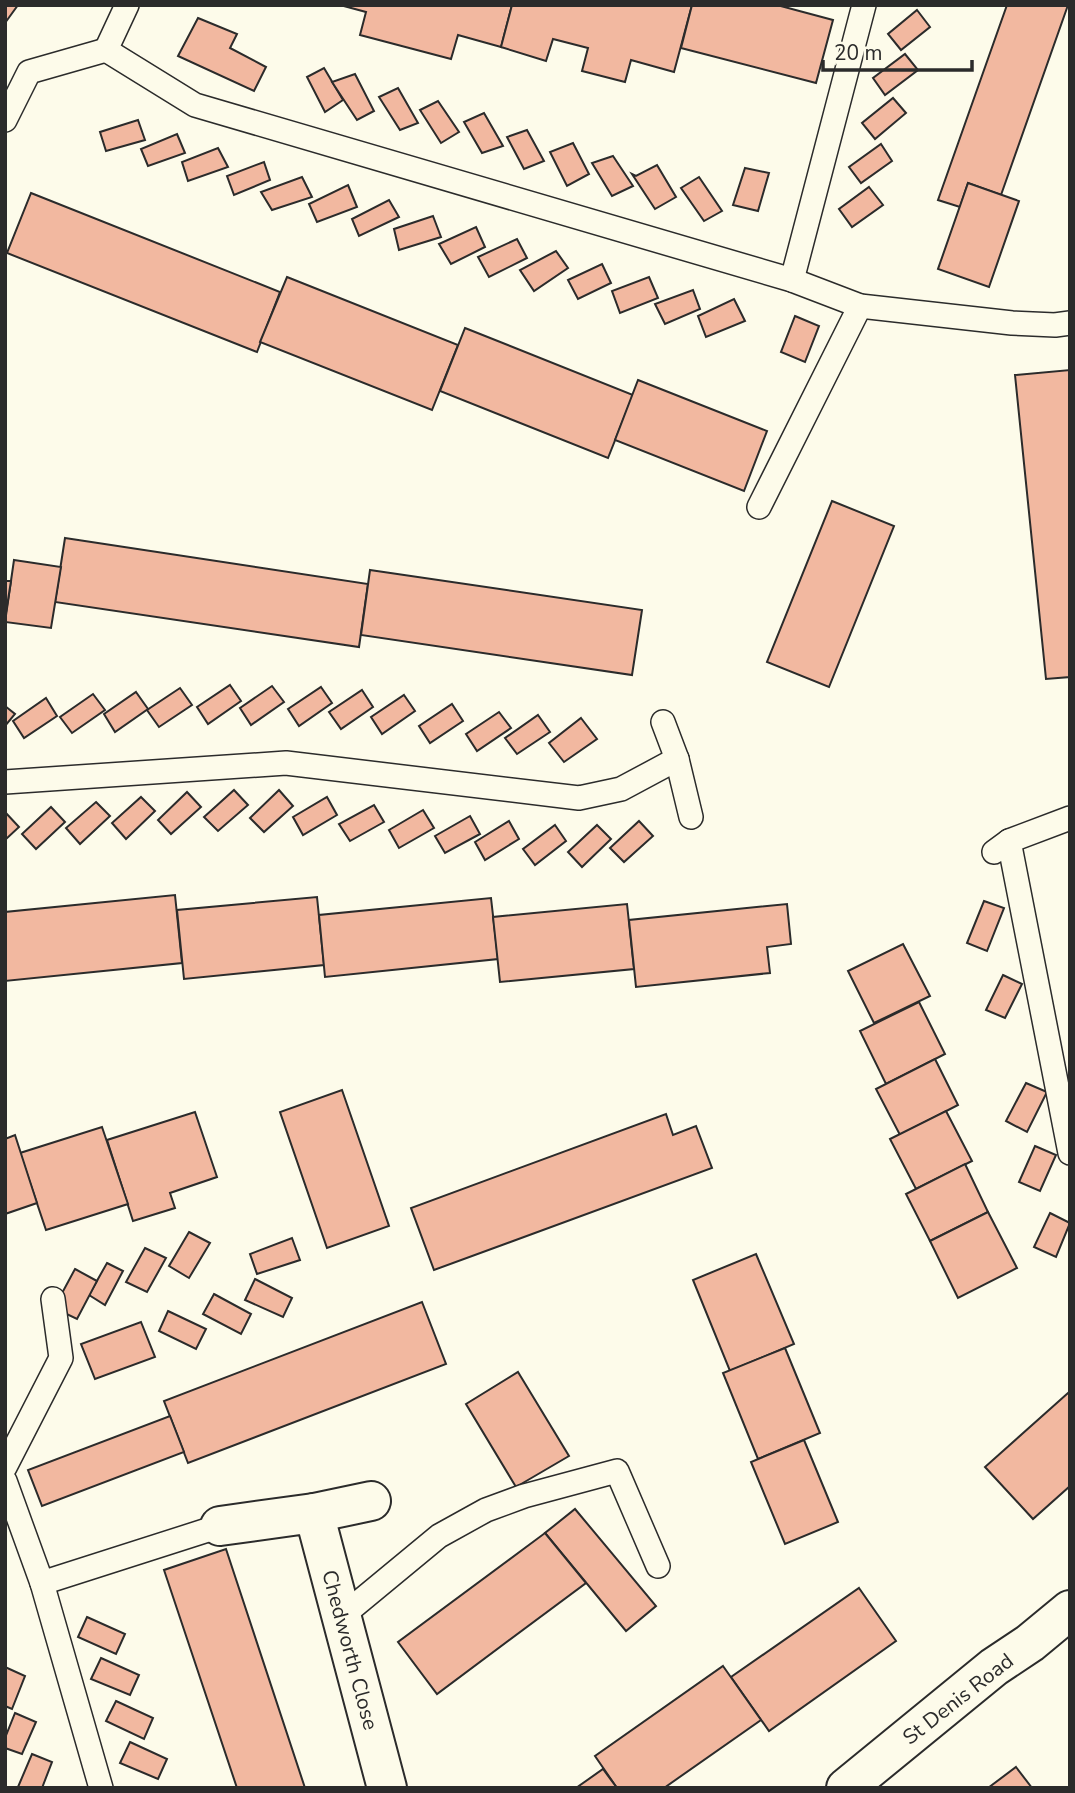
<svg xmlns="http://www.w3.org/2000/svg" width="1075" height="1793" viewBox="0 0 1075 1793" font-family="'Nunito Sans',sans-serif">
<style>
.building{fill:#f2b8a0;stroke:#2b2b2b;stroke-width:2}
.lines{fill:none;stroke-linecap:round;stroke-linejoin:round}
.lane-casing{stroke:#2b2b2b;stroke-width:26}
.street-casing{stroke:#2b2b2b;stroke-width:42}
.lane{stroke:#fdfbea;stroke-width:23}
.street{stroke:#fdfbea;stroke-width:38}
.labels{text-anchor:middle;dominant-baseline:central;stroke-width:5;stroke-linejoin:round;paint-order:stroke}
.street-label{font-size:21px;fill:#2b2b2b;stroke:#fdfbea}
</style>
<rect width="100%" height="100%" fill="#fdfbea"/>
<g class="building">
<path d="M 5,5 L 18,5 L 5,23 Z"/>
<path d="M 340,5 L 512,5 L 501,47 L 458,35 L 451,59 L 360,35 L 366,12 Z"/>
<path d="M 512,5 L 692,5 L 674,72 L 631,60 L 625,82 L 582,71 L 588,48 L 553,39 L 546,61 L 501,47 Z"/>
<path d="M 692,5 L 777,5 L 833,20 L 816,83 L 681,48 Z"/>
<path d="M 1007,5 L 1068,5 L 1001,195 L 968,183 L 960,207 L 938,200 Z"/>
<path d="M 917,10 L 930,27 L 901,50 L 888,34 Z"/>
<path d="M 198,18 L 237,34 L 230,48 L 266,67 L 254,91 L 178,56 Z"/>
<path d="M 905,54 L 918,70 L 885,95 L 873,78 Z"/>
<path d="M 324,68 L 343,100 L 325,112 L 307,77 Z"/>
<path d="M 355,74 L 374,111 L 357,120 L 332,82 Z"/>
<path d="M 398,88 L 418,123 L 400,130 L 379,97 Z"/>
<path d="M 893,98 L 906,113 L 875,139 L 862,123 Z"/>
<path d="M 438,101 L 459,132 L 441,143 L 420,110 Z"/>
<path d="M 484,113 L 503,146 L 482,153 L 464,122 Z"/>
<path d="M 138,120 L 145,140 L 106,151 L 100,132 Z"/>
<path d="M 527,130 L 544,161 L 524,169 L 507,137 Z"/>
<path d="M 177,134 L 185,153 L 148,166 L 141,149 Z"/>
<path d="M 573,143 L 589,174 L 567,186 L 550,152 Z"/>
<path d="M 881,144 L 892,161 L 861,183 L 849,167 Z"/>
<path d="M 218,148 L 228,167 L 188,181 L 182,162 Z"/>
<path d="M 613,156 L 633,186 L 612,196 L 592,163 Z"/>
<path d="M 264,162 L 270,180 L 234,195 L 227,176 Z"/>
<path d="M 657,165 L 676,197 L 655,209 L 632,174 L 636,176 Z"/>
<path d="M 745,168 L 769,173 L 758,211 L 733,205 Z"/>
<path d="M 302,177 L 312,197 L 272,210 L 261,192 Z"/>
<path d="M 699,177 L 722,211 L 704,221 L 681,188 Z"/>
<path d="M 968,183 L 1019,201 L 989,287 L 938,269 Z"/>
<path d="M 348,185 L 357,207 L 317,222 L 309,204 Z"/>
<path d="M 869,187 L 883,205 L 852,227 L 839,209 Z"/>
<path d="M 31,193 L 280,292 L 257,352 L 7,253 Z"/>
<path d="M 389,200 L 399,217 L 359,236 L 352,219 Z"/>
<path d="M 433,216 L 441,237 L 399,250 L 394,229 Z"/>
<path d="M 476,227 L 485,247 L 451,264 L 439,244 Z"/>
<path d="M 517,239 L 527,258 L 489,277 L 478,257 Z"/>
<path d="M 556,251 L 568,268 L 534,291 L 520,270 Z"/>
<path d="M 602,264 L 611,283 L 578,299 L 568,280 Z"/>
<path d="M 287,277 L 458,345 L 432,410 L 260,342 Z"/>
<path d="M 649,277 L 658,298 L 620,313 L 612,291 Z"/>
<path d="M 693,290 L 700,309 L 665,324 L 655,304 Z"/>
<path d="M 734,299 L 745,321 L 706,337 L 698,316 Z"/>
<path d="M 795,316 L 819,326 L 805,362 L 781,352 Z"/>
<path d="M 465,328 L 633,395 L 608,458 L 440,391 Z"/>
<path d="M 1070,370 L 1070,677 L 1046,679 L 1015,375 Z"/>
<path d="M 638,380 L 767,431 L 744,491 L 615,440 Z"/>
<path d="M 832,501 L 894,526 L 829,687 L 767,662 Z"/>
<path d="M 65,538 L 368,584 L 359,647 L 55,602 Z"/>
<path d="M 14,560 L 61,567 L 51,628 L 5,622 Z"/>
<path d="M 370,570 L 642,610 L 632,675 L 361,635 Z"/>
<path d="M 5,581 L 11,581 L 5,619 Z"/>
<path d="M 230,685 L 241,701 L 208,724 L 197,707 Z"/>
<path d="M 272,686 L 284,702 L 251,725 L 240,708 Z"/>
<path d="M 321,687 L 332,703 L 299,726 L 288,709 Z"/>
<path d="M 180,688 L 192,705 L 159,727 L 147,710 Z"/>
<path d="M 362,690 L 373,707 L 341,729 L 329,712 Z"/>
<path d="M 136,692 L 148,709 L 115,732 L 104,714 Z"/>
<path d="M 93,694 L 105,710 L 72,733 L 60,717 Z"/>
<path d="M 404,695 L 415,711 L 382,734 L 371,717 Z"/>
<path d="M 46,698 L 57,716 L 24,738 L 13,721 Z"/>
<path d="M 452,704 L 463,721 L 430,743 L 419,726 Z"/>
<path d="M 5,706 L 15,714 L 5,726 Z"/>
<path d="M 499,712 L 511,728 L 477,751 L 466,734 Z"/>
<path d="M 538,715 L 550,732 L 517,754 L 505,738 Z"/>
<path d="M 581,718 L 597,739 L 564,762 L 549,743 Z"/>
<path d="M 234,790 L 248,805 L 218,831 L 204,817 Z"/>
<path d="M 279,790 L 293,806 L 264,832 L 250,818 Z"/>
<path d="M 187,792 L 201,807 L 171,834 L 158,820 Z"/>
<path d="M 141,797 L 155,811 L 126,839 L 112,823 Z"/>
<path d="M 327,797 L 337,815 L 303,835 L 293,817 Z"/>
<path d="M 96,802 L 110,816 L 80,844 L 66,828 Z"/>
<path d="M 374,805 L 384,822 L 350,841 L 339,824 Z"/>
<path d="M 51,807 L 65,822 L 36,849 L 22,834 Z"/>
<path d="M 423,810 L 434,828 L 399,848 L 389,830 Z"/>
<path d="M 5,812 L 19,827 L 5,840 Z"/>
<path d="M 470,816 L 480,834 L 445,853 L 435,836 Z"/>
<path d="M 509,821 L 519,839 L 485,860 L 475,842 Z"/>
<path d="M 639,821 L 653,836 L 624,862 L 610,848 Z"/>
<path d="M 555,825 L 566,841 L 535,865 L 523,849 Z"/>
<path d="M 597,825 L 611,839 L 582,867 L 568,852 Z"/>
<path d="M 175,895 L 182,963 L 5,981 L 5,912 Z"/>
<path d="M 317,897 L 324,965 L 184,979 L 177,910 Z"/>
<path d="M 491,898 L 498,959 L 325,977 L 319,915 Z"/>
<path d="M 984,901 L 1004,908 L 987,951 L 967,943 Z"/>
<path d="M 627,904 L 634,969 L 500,982 L 493,917 Z"/>
<path d="M 787,904 L 791,944 L 767,947 L 770,973 L 636,987 L 629,920 Z"/>
<path d="M 903,944 L 930,996 L 874,1023 L 848,971 Z"/>
<path d="M 1003,975 L 1022,984 L 1005,1018 L 986,1010 Z"/>
<path d="M 919,1002 L 945,1054 L 886,1084 L 860,1031 Z"/>
<path d="M 935,1059 L 958,1105 L 900,1135 L 876,1089 Z"/>
<path d="M 1026,1083 L 1047,1092 L 1027,1132 L 1006,1121 Z"/>
<path d="M 342,1090 L 389,1226 L 327,1248 L 280,1112 Z"/>
<path d="M 946,1111 L 972,1161 L 916,1189 L 890,1139 Z"/>
<path d="M 195,1112 L 217,1177 L 170,1193 L 175,1208 L 133,1221 L 107,1140 Z"/>
<path d="M 666,1114 L 673,1135 L 696,1126 L 712,1168 L 434,1270 L 411,1208 Z"/>
<path d="M 102,1127 L 128,1204 L 46,1230 L 20,1153 Z"/>
<path d="M 15,1135 L 37,1203 L 5,1214 L 5,1139 Z"/>
<path d="M 1035,1146 L 1056,1155 L 1040,1191 L 1019,1182 Z"/>
<path d="M 965,1164 L 988,1212 L 930,1241 L 906,1194 Z"/>
<path d="M 988,1212 L 1017,1268 L 958,1298 L 930,1241 Z"/>
<path d="M 1050,1213 L 1070,1223 L 1056,1257 L 1034,1247 Z"/>
<path d="M 189,1232 L 210,1243 L 189,1278 L 169,1266 Z"/>
<path d="M 292,1238 L 300,1260 L 257,1274 L 250,1254 Z"/>
<path d="M 145,1248 L 166,1258 L 147,1292 L 126,1282 Z"/>
<path d="M 756,1254 L 794,1344 L 730,1371 L 693,1280 Z"/>
<path d="M 107,1263 L 123,1271 L 105,1305 L 89,1295 Z"/>
<path d="M 75,1269 L 97,1281 L 77,1319 L 54,1308 Z"/>
<path d="M 255,1279 L 292,1298 L 283,1317 L 245,1300 Z"/>
<path d="M 214,1294 L 251,1314 L 241,1334 L 203,1314 Z"/>
<path d="M 422,1302 L 446,1364 L 188,1463 L 164,1401 Z"/>
<path d="M 168,1311 L 206,1329 L 196,1349 L 159,1331 Z"/>
<path d="M 141,1322 L 155,1357 L 95,1379 L 81,1344 Z"/>
<path d="M 785,1348 L 820,1433 L 758,1459 L 723,1373 Z"/>
<path d="M 518,1372 L 569,1456 L 516,1487 L 466,1404 Z"/>
<path d="M 1068,1393 L 1070,1396 L 1070,1486 L 1033,1519 L 985,1467 Z"/>
<path d="M 170,1416 L 184,1452 L 42,1506 L 28,1470 Z"/>
<path d="M 804,1440 L 838,1522 L 785,1544 L 751,1462 Z"/>
<path d="M 575,1509 L 656,1606 L 626,1631 L 545,1533 Z"/>
<path d="M 545,1533 L 586,1583 L 437,1694 L 398,1642 Z"/>
<path d="M 226,1549 L 305,1788 L 237,1788 L 164,1570 Z"/>
<path d="M 859,1588 L 896,1641 L 769,1731 L 731,1677 Z"/>
<path d="M 87,1617 L 125,1634 L 116,1654 L 78,1637 Z"/>
<path d="M 101,1658 L 139,1675 L 130,1695 L 91,1679 Z"/>
<path d="M 723,1666 L 761,1720 L 664,1788 L 617,1788 L 595,1756 Z"/>
<path d="M 5,1667 L 25,1676 L 12,1709 L 5,1706 Z"/>
<path d="M 116,1701 L 153,1718 L 144,1739 L 106,1721 Z"/>
<path d="M 15,1713 L 36,1722 L 22,1754 L 5,1748 L 5,1738 Z"/>
<path d="M 130,1742 L 167,1759 L 158,1779 L 120,1763 Z"/>
<path d="M 32,1754 L 52,1762 L 42,1788 L 21,1788 L 18,1787 Z"/>
<path d="M 1016,1767 L 1032,1788 L 988,1788 Z"/>
<path d="M 603,1769 L 617,1788 L 576,1788 Z"/>
</g>
<g class="lines">
<defs>
<g id="lane">
<path d="M 127,5 L 106,50 L 195,105 L 792,280 L 860,306 L 1012,323 L 1055,325 L 1070,323"/>
<path d="M 5,120 L 29,72 L 106,50"/>
<path d="M 792,280 L 864,5"/>
<path d="M 759,507 L 860,306"/>
<path d="M 663,722 L 677,759 L 691,817"/>
<path d="M 5,782 L 286,763 L 579,798 L 621,789 L 677,759"/>
<path d="M 1009,841 L 1070,1153"/>
<path d="M 994,852 L 1009,841 L 1070,818"/>
<path d="M 5,1467 L 61,1358 L 53,1299"/>
<path d="M 5,1481 L 42,1583"/>
<path d="M 341,1617 L 439,1536 L 486,1510 L 524,1496 L 617,1471 L 658,1566"/>
<path d="M 101,1788 L 42,1583 L 220,1526"/>
</g>
<g id="street">
<path d="M 314,1513 L 371,1501"/>
<path d="M 220,1526 L 314,1513 L 387,1788"/>
<path d="M 846,1788 L 994,1667 L 1030,1643 L 1070,1610"/>
</g>
</defs>
<use href="#lane" class="lane-casing"/>
<use href="#street" class="street-casing"/>
<use href="#lane" class="lane"/>
<use href="#street" class="street"/>
</g>
<g class="labels">
<g class="street-label">
<text transform="translate(350 1650) rotate(75)">Chedworth Close</text>
<text transform="translate(958 1699) rotate(-38)">St Denis Road</text>
</g>
</g>
<rect width="1075" height="1793" fill="none" stroke="#2b2b2b" stroke-width="14"/>
<path d="M823 60v10h149v-10" fill="none" stroke="#2b2b2b" stroke-width="3.5"/>
<text x="834" y="60" font-size="21" fill="#2b2b2b" stroke="#fdfbea" stroke-width="5" paint-order="stroke">20 m</text>
</svg>
